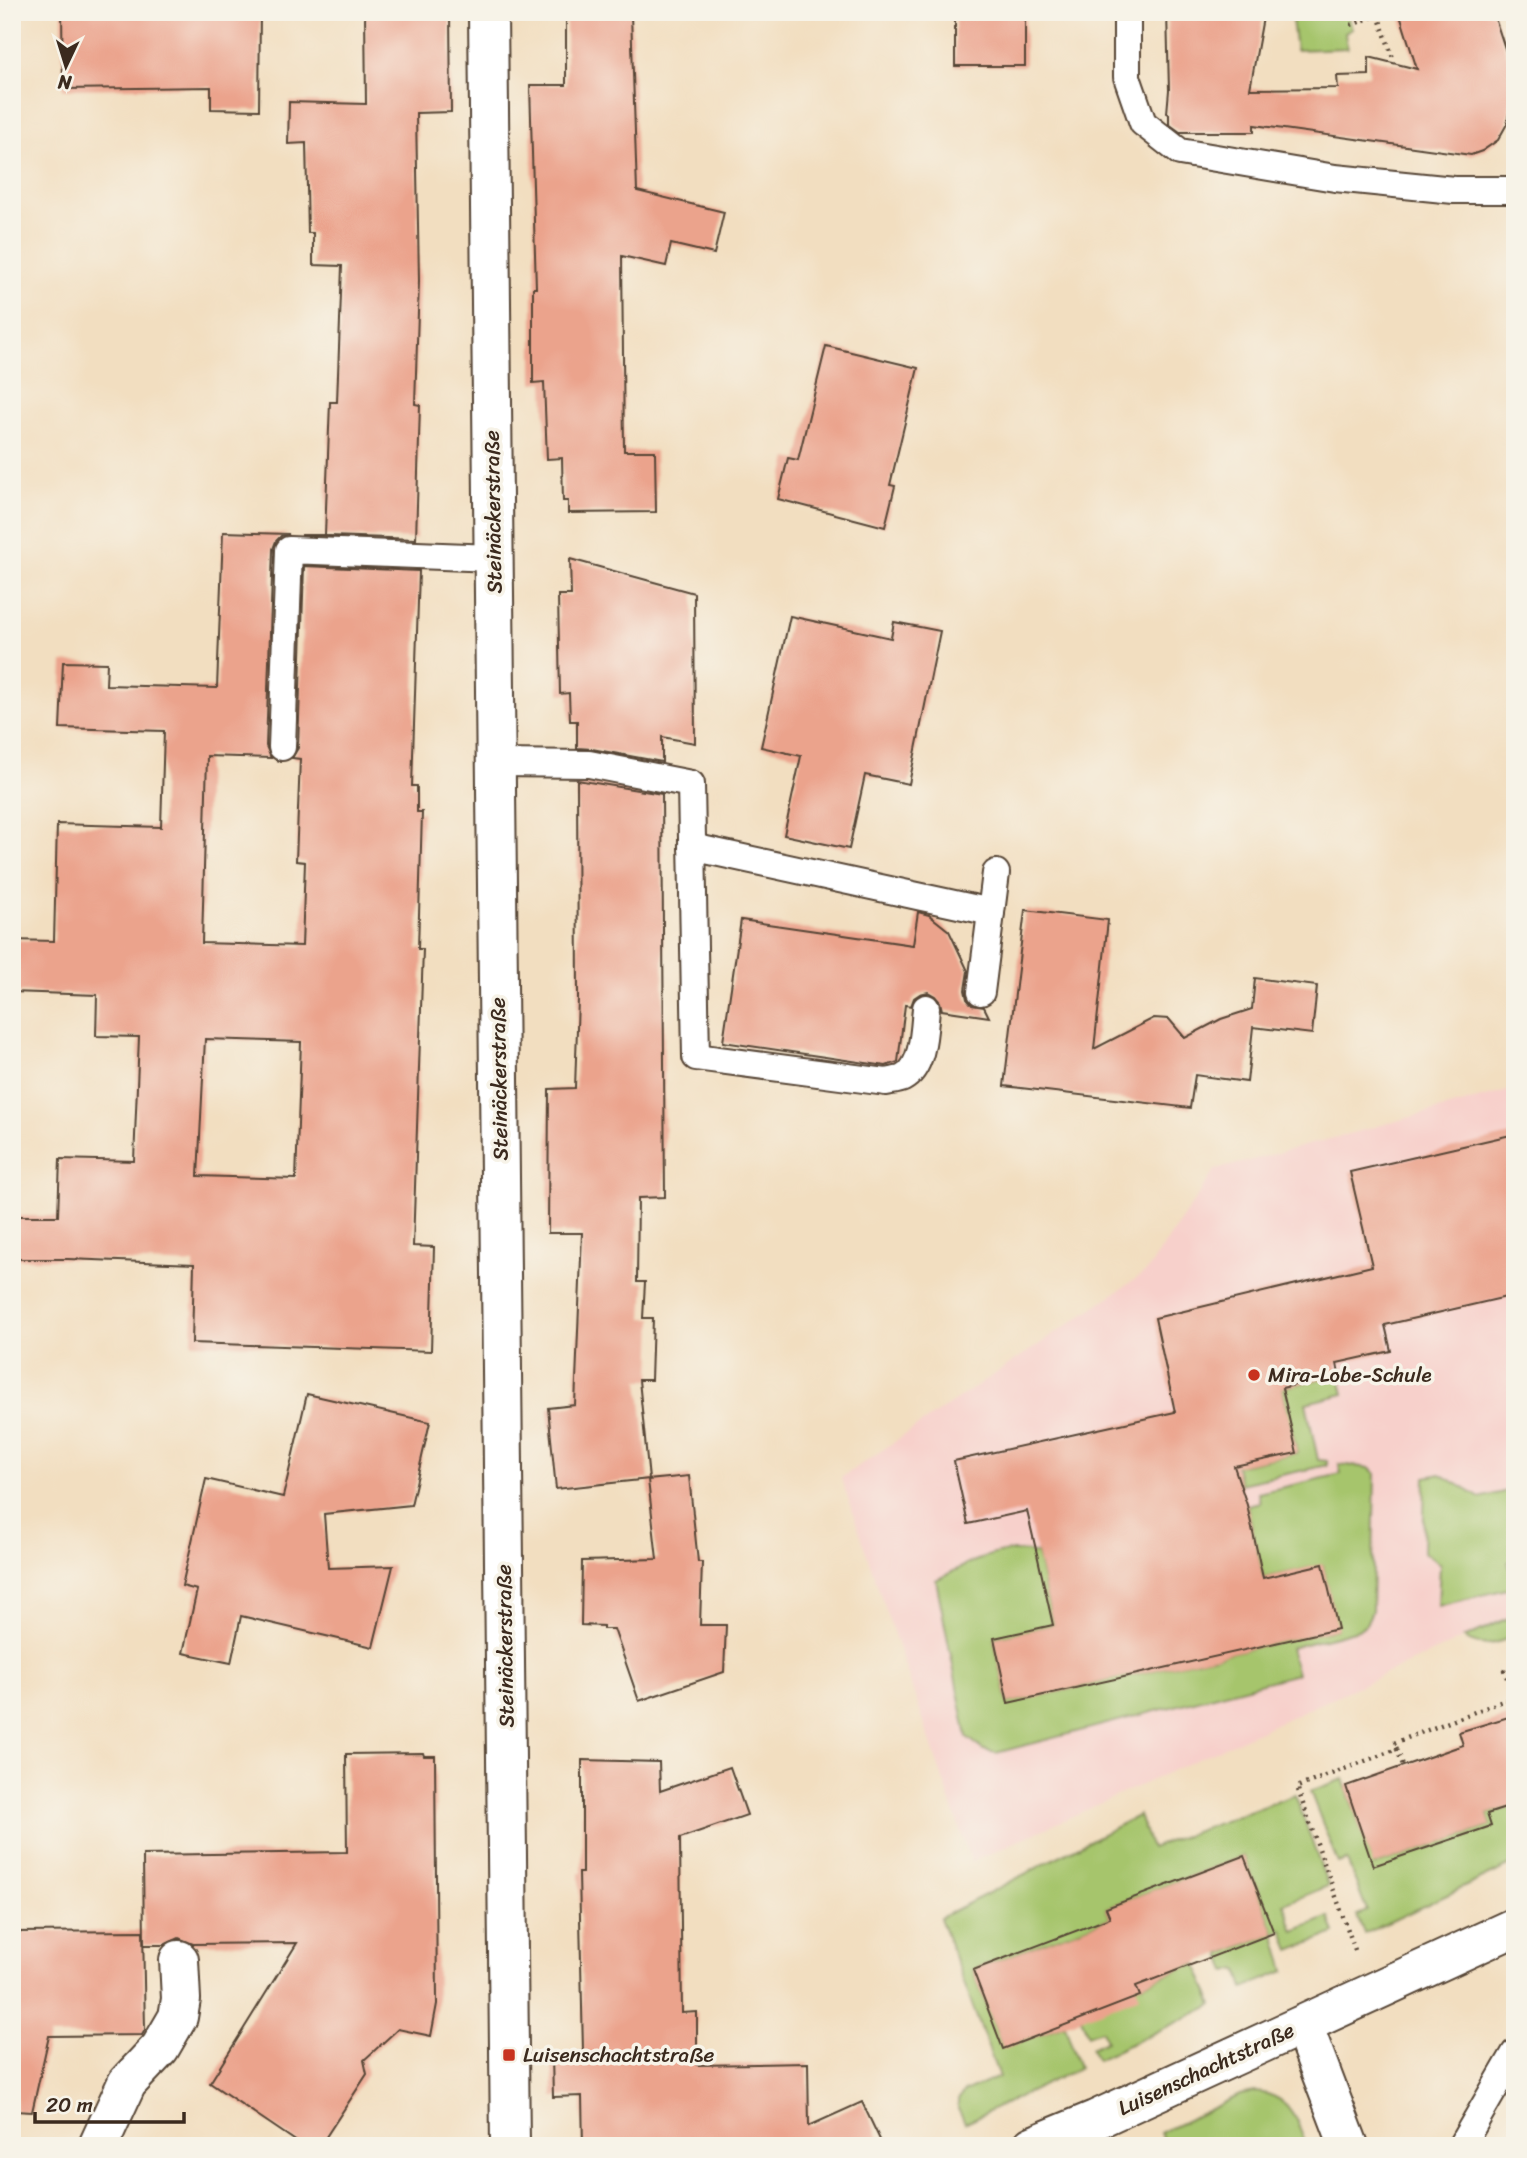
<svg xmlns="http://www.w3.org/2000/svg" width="1527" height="2158" viewBox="0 0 1527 2158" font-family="Sriracha,sans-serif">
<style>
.built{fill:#f7d0cb}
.green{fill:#a6c56c;stroke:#707845;stroke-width:2}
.building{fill:#eba38c;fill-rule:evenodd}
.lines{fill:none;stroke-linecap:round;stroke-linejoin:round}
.service-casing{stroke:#564536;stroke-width:30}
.minor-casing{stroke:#564536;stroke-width:42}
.tertiary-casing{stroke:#564536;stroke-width:42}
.path{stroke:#564536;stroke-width:4.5;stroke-dasharray:2 5;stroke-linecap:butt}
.service{stroke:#fff;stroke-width:26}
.minor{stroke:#fff;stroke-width:38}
.tertiary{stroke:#fff;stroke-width:38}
.poi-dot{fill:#c8321e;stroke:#f7f3e8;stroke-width:2.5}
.labels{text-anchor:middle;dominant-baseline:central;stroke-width:7;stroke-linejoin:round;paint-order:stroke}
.street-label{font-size:21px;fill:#3b2a1e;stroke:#f7f3e8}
.poi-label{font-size:21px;fill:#3b2a1e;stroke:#f7f3e8;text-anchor:start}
</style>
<rect width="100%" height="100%" fill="#f7f3e8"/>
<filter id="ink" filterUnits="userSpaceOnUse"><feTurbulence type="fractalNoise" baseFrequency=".0143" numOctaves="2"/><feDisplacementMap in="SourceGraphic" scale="14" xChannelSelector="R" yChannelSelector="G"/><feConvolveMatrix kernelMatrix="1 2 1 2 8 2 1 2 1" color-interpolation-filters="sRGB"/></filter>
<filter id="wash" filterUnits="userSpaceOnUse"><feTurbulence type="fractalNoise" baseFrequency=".00686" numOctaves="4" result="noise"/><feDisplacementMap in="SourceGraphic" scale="28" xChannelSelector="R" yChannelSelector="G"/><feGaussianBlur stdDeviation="1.57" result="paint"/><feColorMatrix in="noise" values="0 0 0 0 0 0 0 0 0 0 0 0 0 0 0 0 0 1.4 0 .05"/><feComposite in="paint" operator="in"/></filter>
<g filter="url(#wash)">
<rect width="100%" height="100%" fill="#f2dec0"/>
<path class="built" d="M 1515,1089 L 1515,1615 L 971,1862 L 841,1478 L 1146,1272 L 1215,1170 Z"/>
<g class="green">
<path d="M 1300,12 L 1346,13 L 1352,28 L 1345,32 L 1347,48 L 1296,50 L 1292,20 L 1300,15 Z"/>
<path d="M 1339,1374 L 1344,1394 L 1306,1403 L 1318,1460 L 1327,1461 L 1328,1465 L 1240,1484 L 1236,1466 L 1297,1453 L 1282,1388 Z"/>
<path d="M 1339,1464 L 1369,1468 L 1375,1473 L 1372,1611 L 1366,1624 L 1358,1630 L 1290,1648 L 1297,1674 L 996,1753 L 984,1750 L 967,1737 L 936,1580 C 969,1564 999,1543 1037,1554 L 1053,1625 L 994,1638 L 1008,1703 L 1337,1629 L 1323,1565 L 1263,1578 L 1247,1505 L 1260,1502 L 1258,1493 L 1341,1474 Z"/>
<path d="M 1441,1474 L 1480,1498 L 1515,1489 L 1515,1559 L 1508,1562 L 1515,1587 L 1438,1606 L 1440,1564 L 1423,1552 L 1425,1477 Z"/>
<path d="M 1515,1615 L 1515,1636 C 1495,1643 1484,1650 1464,1638 Z"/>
<path d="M 1343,1779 L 1374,1866 L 1491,1826 L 1487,1814 L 1515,1805 L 1515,1863 L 1364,1934 L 1357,1915 L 1367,1911 L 1347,1860 L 1338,1863 L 1310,1791 Z"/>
<path d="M 1295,1795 L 1328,1886 L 1284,1904 L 1294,1931 L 1329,1917 L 1335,1933 L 1290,1951 L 1283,1930 L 1274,1933 L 1285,1971 L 1244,1988 L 1238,1969 L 1227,1972 L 1221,1954 L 1274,1933 L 1244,1856 L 1106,1908 L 1110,1918 L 973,1970 L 1003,2048 L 1065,2025 L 1079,2068 L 965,2123 L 958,2109 L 958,2100 L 964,2092 L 999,2077 L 940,1918 L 1139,1815 L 1151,1848 Z"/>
<path d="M 1196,1963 L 1213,2005 L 1097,2060 L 1091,2048 L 1106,2041 L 1102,2031 L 1088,2035 L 1081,2018 L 1136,1986 Z"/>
<path d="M 1254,2092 C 1290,2094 1295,2117 1307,2146 L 1166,2146 L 1160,2133 L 1240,2095 Z"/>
</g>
<g id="blocks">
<g class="building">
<path d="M 62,12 L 260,12 L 259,110 L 211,109 L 211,87 L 63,89 Z"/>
<path d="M 365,12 L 450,12 L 451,112 L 416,113 L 419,281 L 415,404 L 420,405 L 416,539 L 301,535 L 325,535 L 330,402 L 337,402 L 342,266 L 313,265 L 313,233 L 308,233 L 306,143 L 288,144 L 289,102 L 366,104 Z"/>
<rect x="955" y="12" width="70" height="54"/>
<path d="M 1167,12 L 1264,12 L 1250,89 L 1338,88 L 1337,76 L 1369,75 L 1369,57 L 1417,69 L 1399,12 L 1493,12 L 1515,79 L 1507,124 L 1498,140 L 1482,151 L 1471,155 L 1254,125 L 1254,132 L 1180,132 L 1169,124 L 1169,114 L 1167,113 L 1169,90 Z"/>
<path d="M 566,14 L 631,14 L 637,191 L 724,212 L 714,254 L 671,244 L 666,266 L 622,256 L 624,451 L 655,451 L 656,512 L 568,513 L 568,501 L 563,501 L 562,458 L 547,459 L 544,382 L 533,383 L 533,288 L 536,288 L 530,85 L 566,85 Z"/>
<path d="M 826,346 L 918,368 L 890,485 L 895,486 L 885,527 L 778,499 L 788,458 L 798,460 Z"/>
<path d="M 223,532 L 289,534 L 281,536 L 276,541 L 273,549 L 266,746 L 271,758 L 207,756 L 202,943 L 302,946 L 305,862 L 296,861 L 300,759 L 292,758 L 298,748 L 304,566 L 419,571 L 412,786 L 417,786 L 417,812 L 422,812 L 418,949 L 423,949 L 413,1246 L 434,1247 L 431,1351 L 192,1343 L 194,1264 L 68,1259 L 12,1259 L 12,1216 L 58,1216 L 60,1159 L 134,1161 L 139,1037 L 96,1036 L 97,995 L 12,992 L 12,940 L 54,941 L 57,824 L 161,827 L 164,731 L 60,728 L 63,662 L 107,663 L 106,685 L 217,688 ZM 205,1039 L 301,1042 L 296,1179 L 198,1176 Z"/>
<path d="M 570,559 L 694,593 L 695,743 L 662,737 L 662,762 L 592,749 L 577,748 L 577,721 L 570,721 L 569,693 L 560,694 L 558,595 L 571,595 Z"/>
<path d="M 790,616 L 891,638 L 894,622 L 940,631 L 909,784 L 865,775 L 849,849 L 784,835 L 801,756 L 761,747 Z"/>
<path d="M 577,780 L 662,794 L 665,1197 L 638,1198 L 637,1282 L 645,1282 L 643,1318 L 653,1318 L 651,1380 L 639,1380 L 649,1479 L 556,1489 L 548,1408 L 575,1405 L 582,1233 L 548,1233 L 549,1089 L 575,1088 L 578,999 Z"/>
<path d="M 1025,910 L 1108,920 L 1094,1049 L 1154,1018 L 1169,1019 L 1185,1038 L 1221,1019 L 1252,1009 L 1255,978 L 1317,986 L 1312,1034 L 1253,1027 L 1247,1082 L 1195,1075 L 1190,1108 L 1004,1086 Z"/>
<path d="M 918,912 L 929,915 L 949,931 L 968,971 L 965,990 L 967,999 L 972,1005 L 984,1007 L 989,1017 L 942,1010 L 940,1002 L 935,996 L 928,992 L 920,994 L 914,998 L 911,1006 L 905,1005 L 898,1062 L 886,1066 L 723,1042 L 741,920 L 913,945 Z"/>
<path d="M 1515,1134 L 1515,1295 L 1385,1325 L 1391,1351 L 1337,1363 L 1339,1374 L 1282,1388 L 1297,1453 L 1234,1466 L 1247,1505 L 1263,1578 L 1323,1564 L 1338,1629 L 1008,1703 L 994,1638 L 1053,1625 L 1037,1554 L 1027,1511 L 968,1524 L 954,1461 L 1175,1412 L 1155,1318 L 1372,1266 L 1350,1172 Z"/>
<path d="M 307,1394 L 430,1422 L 411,1505 L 324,1514 L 328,1568 L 393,1566 L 373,1647 L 241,1616 L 231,1663 L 183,1653 L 197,1590 L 182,1586 L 206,1479 L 283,1497 Z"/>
<path d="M 689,1476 L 698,1562 L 702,1562 L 700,1625 L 726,1625 L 724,1672 L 639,1701 L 614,1629 L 603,1629 L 603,1626 L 581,1625 L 582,1561 L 657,1559 L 648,1480 Z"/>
<path d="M 1515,1715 L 1515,1805 L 1487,1814 L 1491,1826 L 1373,1866 L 1346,1786 L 1463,1745 L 1459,1732 Z"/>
<path d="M 423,1753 L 424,1756 L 435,1756 L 437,2004 L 431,2036 L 398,2029 L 364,2060 L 367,2074 L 320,2146 L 303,2146 L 210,2083 L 297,1943 L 193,1944 L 179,1938 L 164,1945 L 144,1945 L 143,1855 L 347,1852 L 346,1754 Z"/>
<path d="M 582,1760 L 659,1762 L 660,1791 L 730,1767 L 747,1815 L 680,1838 L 682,2013 L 697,2012 L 697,2065 L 808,2063 L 809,2126 L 862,2102 L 883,2146 L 583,2146 L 582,2096 L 553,2097 L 552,2056 L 583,2051 L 579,1873 L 582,1873 Z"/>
<path d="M 1244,1856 L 1274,1933 L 1136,1986 L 1140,1996 L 1003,2049 L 973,1970 L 1110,1918 L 1106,1908 Z"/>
<path d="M 143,1931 L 145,2030 L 142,2035 L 49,2036 L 32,2112 L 16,2111 L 14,1932 Z"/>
</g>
</g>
</g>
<g filter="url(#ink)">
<use href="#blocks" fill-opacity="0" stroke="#564536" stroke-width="2"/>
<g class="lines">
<defs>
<g id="service">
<path d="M 1127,12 L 1127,77 L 1143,123 L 1180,152 L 1335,178 L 1454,190 L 1515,190"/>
<path d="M 282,747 L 289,550 L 493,558"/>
<path d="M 496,763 L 589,764 L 691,784 L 696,1057 L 886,1082 C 891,1081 899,1080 903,1078 C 924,1067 924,1028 926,1008"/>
<path d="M 692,847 L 991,912"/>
<path d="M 981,992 L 996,873"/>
<path d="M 1461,2146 L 1515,2053"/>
</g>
<g id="minor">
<path d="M 1303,2025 L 1349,2146"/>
<path d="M 98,2146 L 127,2083 L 160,2048 L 178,2017 L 181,1999 L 179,1960"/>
<path d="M 1032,2146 L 1095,2120 L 1515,1927"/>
</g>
<path id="tertiary" d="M 488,12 L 510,2146"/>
</defs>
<use href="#service" class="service-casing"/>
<use href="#minor" class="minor-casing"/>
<use href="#tertiary" class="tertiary-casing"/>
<g class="path">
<path d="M 1378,15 L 1393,58"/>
<path d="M 1351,25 L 1378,15 L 1378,13"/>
<path d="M 1511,1698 L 1512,1691 L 1504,1670 L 1515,1666"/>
<path d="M 1397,1749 L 1403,1765"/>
<path d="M 1355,1950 L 1297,1787 L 1397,1749 L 1394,1743 L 1511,1698 L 1515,1709"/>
</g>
<use href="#service" class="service"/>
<use href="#minor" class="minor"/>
<use href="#tertiary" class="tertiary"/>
</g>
</g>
<g class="poi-dot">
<circle cx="1254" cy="1375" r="7"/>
<rect x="502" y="2048" width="14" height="14" rx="3.5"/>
</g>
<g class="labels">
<g class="street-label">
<text transform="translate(493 512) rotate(-91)">Steinäckerstraße</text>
<text transform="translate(499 1079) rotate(-91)">Steinäckerstraße</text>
<text transform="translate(505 1646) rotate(-91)">Steinäckerstraße</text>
<text transform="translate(1206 2069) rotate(-25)">Luisenschachtstraße</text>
</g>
<g class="poi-label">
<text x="1268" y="1375">Mira-Lobe-Schule</text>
<text x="523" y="2055">Luisenschachtstraße</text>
</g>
</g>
<rect width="1527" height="2158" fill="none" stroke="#f7f3e8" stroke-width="42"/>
<g transform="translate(66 66) rotate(184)" stroke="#f7f3e8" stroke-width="5" paint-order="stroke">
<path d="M0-5L12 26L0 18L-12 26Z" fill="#3b2a1e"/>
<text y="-10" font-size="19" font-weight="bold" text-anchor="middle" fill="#3b2a1e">N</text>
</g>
<path d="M35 2112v10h149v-10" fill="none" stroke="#3b2a1e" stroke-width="3.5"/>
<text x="46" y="2112" font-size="21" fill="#3b2a1e" stroke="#f7f3e8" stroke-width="5" paint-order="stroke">20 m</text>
</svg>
